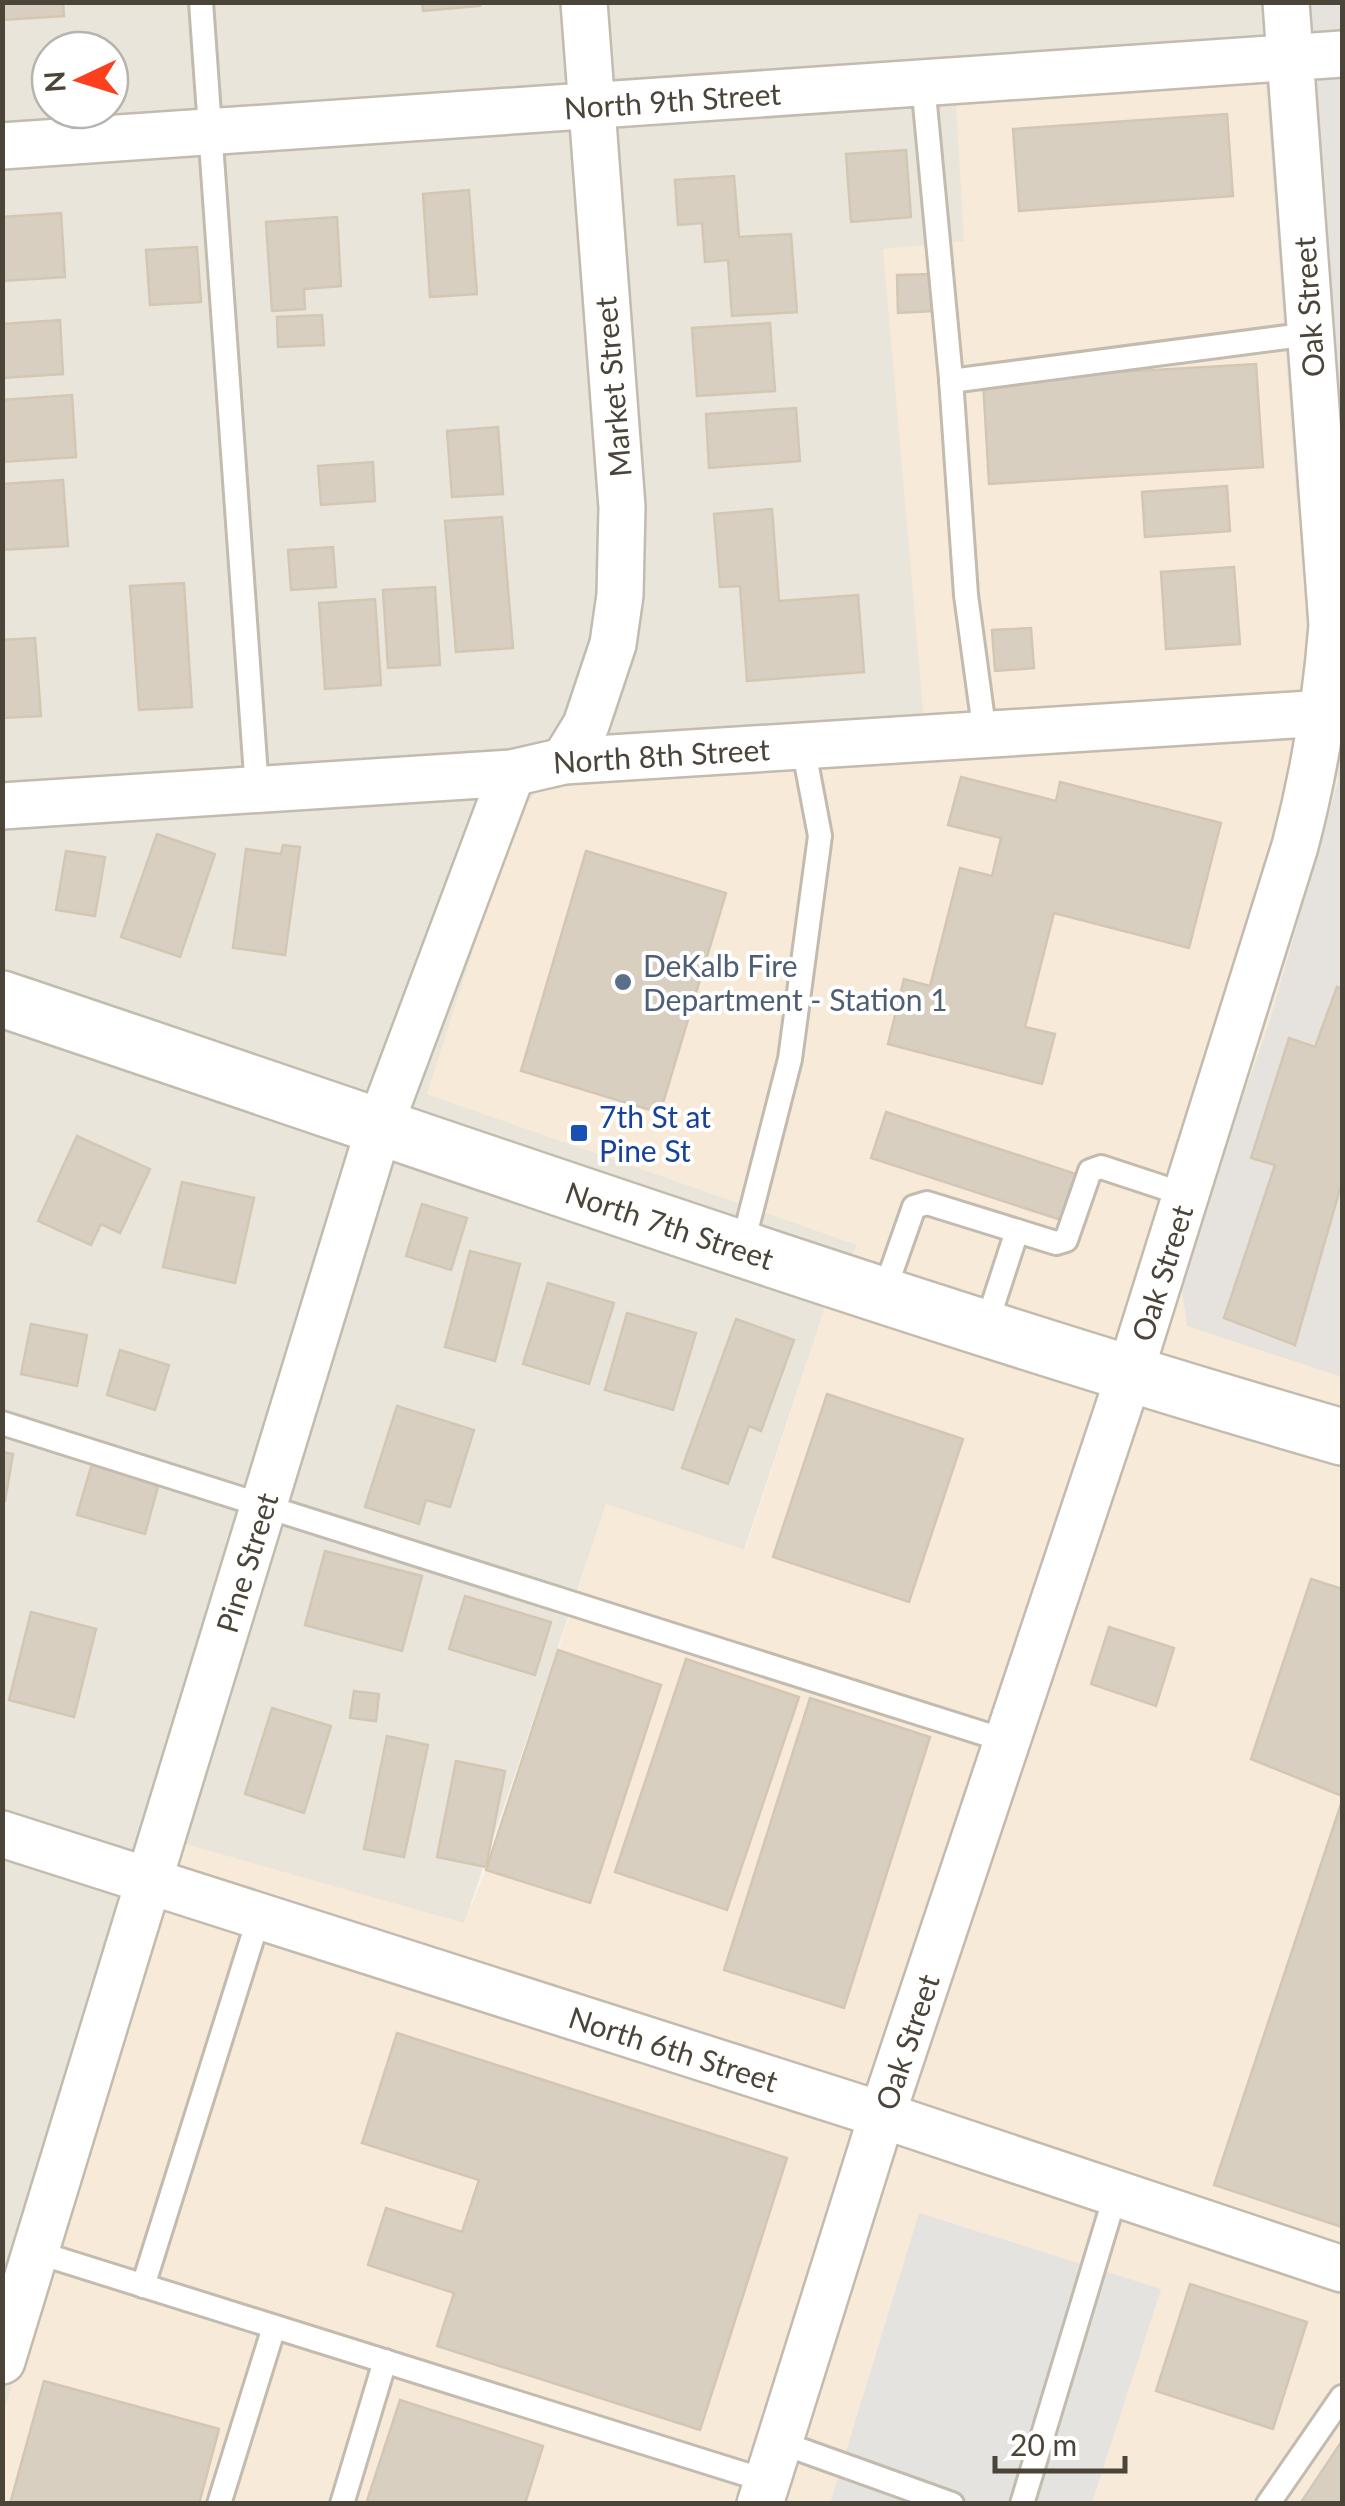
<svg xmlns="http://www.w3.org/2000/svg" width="1345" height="2506" viewBox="0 0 1345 2506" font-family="Lato,sans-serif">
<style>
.residential{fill:#eae5da;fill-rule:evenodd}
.commercial{fill:#f7ead8}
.industrial{fill:#e6e2dd}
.parking{fill:#e5e3e0}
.building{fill:#d8cfc1;stroke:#d3c7b4;stroke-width:2.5}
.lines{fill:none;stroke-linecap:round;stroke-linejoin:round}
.service-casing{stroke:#c2bbae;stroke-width:28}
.minor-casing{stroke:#c2bbae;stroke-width:50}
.tertiary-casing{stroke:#c2bbae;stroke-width:60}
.service{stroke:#fff;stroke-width:22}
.minor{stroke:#fff;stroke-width:45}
.tertiary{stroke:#fff;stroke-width:55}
.service-dot{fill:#5c6f8a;stroke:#fff;stroke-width:4}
.transit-dot{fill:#1a4fb4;stroke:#fff;stroke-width:4}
.labels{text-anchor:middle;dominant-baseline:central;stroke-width:8;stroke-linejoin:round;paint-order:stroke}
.street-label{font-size:30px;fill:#4b4439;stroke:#fff}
.service-label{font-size:30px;fill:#4e5e75;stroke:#fff;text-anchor:start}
.transit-label{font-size:30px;fill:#164399;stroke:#fff;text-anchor:start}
</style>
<rect width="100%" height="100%" fill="#f6f3ec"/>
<path class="residential" d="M 3,3 L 1260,3 L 1266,81 L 964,241 L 927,755 L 427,1094 L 858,1244 L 827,1302 L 744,1550 L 606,1505 L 464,1924 L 183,1844 L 3,2417 ZM 50,50 L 110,50 L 110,110 L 50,110 Z"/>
<path class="commercial" d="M 1266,81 L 1296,492 L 1338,781 L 1268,1026 L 1277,1355 L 1342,1377 L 1342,2503 L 3,2504 L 3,2414 L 160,1905 L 182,1843 L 464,1923 L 487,1867 L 606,1504 L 745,1550 L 827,1302 L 857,1245 L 427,1094 L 515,819 L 537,790 L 716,765 L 927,755 L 883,249 L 964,241 L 956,102 Z"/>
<path class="industrial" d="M 1260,3 L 1342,3 L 1342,1377 L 1187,1326 L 1180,1276 L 1268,1026 L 1338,781 L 1296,492 Z"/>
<path class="parking" d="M 919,2213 L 1161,2289 L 1092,2503 L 830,2504 Z"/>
<g class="building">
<path d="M 2,2 L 63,2 L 64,16 L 2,20 Z"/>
<path d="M 422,2 L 479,2 L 480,6 L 423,11 Z"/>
<path d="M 1227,114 L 1233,196 L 1019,211 L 1013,129 Z"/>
<path d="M 906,150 L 911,217 L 851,222 L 846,154 Z"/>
<path d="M 734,176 L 739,237 L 791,234 L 797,312 L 732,316 L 728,260 L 705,262 L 702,223 L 678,225 L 675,180 Z"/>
<path d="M 469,190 L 477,294 L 430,297 L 423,194 Z"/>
<path d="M 61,213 L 65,277 L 2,281 L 2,217 Z"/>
<path d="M 337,217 L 341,286 L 304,289 L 305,309 L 272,311 L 266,222 Z"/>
<path d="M 197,247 L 201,302 L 150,305 L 146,250 Z"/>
<path d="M 932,274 L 933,311 L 898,313 L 897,275 Z"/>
<path d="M 322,315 L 324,345 L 278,347 L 277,317 Z"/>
<path d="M 60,320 L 63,374 L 2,378 L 2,324 Z"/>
<path d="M 770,323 L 775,391 L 697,396 L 692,328 Z"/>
<path d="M 1256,364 L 1263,467 L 989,484 L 983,380 Z"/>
<path d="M 72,395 L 76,457 L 2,462 L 2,400 Z"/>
<path d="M 796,408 L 800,461 L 709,468 L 706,414 Z"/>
<path d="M 498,427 L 503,494 L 452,497 L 447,431 Z"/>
<path d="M 373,462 L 375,501 L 321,505 L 318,466 Z"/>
<path d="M 63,480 L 68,546 L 2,550 L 2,484 Z"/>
<path d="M 1227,486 L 1230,531 L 1145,537 L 1142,492 Z"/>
<path d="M 772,509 L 779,601 L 858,595 L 864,672 L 747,681 L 740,586 L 720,587 L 714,514 Z"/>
<path d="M 502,517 L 513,648 L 456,652 L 445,521 Z"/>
<path d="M 333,547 L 336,587 L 291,590 L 288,550 Z"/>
<path d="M 1234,567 L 1240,644 L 1166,649 L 1161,572 Z"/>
<path d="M 184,583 L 192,707 L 139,710 L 130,586 Z"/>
<path d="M 435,587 L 440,665 L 388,668 L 383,590 Z"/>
<path d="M 375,599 L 381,685 L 325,689 L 319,603 Z"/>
<path d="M 1031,628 L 1034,668 L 995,671 L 992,630 Z"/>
<path d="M 35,638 L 41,716 L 2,718 L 2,640 Z"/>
<path d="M 961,777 L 1056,801 L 1060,782 L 1221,823 L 1189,948 L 1054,913 L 1025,1027 L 1055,1034 L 1042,1084 L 888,1044 L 904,979 L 930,986 L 960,868 L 992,876 L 1001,838 L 948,825 Z"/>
<path d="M 157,834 L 215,854 L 180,957 L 121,937 Z"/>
<path d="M 283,845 L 300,847 L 285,955 L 233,948 L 246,849 L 281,854 Z"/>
<path d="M 66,851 L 105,857 L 95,916 L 56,910 Z"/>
<path d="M 586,851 L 726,893 L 660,1113 L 521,1071 Z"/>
<path d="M 1337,987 L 1342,989 L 1342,1182 L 1295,1345 L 1224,1318 L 1275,1165 L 1251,1158 L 1289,1038 L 1315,1047 Z"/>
<path d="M 886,1112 L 1076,1174 L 1061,1220 L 871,1158 Z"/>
<path d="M 77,1136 L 150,1169 L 120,1233 L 101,1224 L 91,1245 L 38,1221 Z"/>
<path d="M 182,1182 L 254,1198 L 235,1283 L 163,1267 Z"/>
<path d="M 422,1204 L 467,1218 L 451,1270 L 406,1256 Z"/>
<path d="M 470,1251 L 520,1264 L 495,1361 L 445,1347 Z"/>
<path d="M 548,1283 L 614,1303 L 589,1384 L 523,1364 Z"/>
<path d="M 627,1313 L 696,1333 L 673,1410 L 605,1390 Z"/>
<path d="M 736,1319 L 794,1340 L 761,1431 L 749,1426 L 728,1484 L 682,1468 Z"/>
<path d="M 31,1324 L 87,1335 L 77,1386 L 21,1374 Z"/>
<path d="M 120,1350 L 169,1365 L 155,1410 L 107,1395 Z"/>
<path d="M 827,1394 L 963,1439 L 909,1602 L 773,1557 Z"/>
<path d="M 397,1406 L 474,1430 L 450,1507 L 426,1500 L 419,1524 L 365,1507 Z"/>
<path d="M 2,1452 L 13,1454 L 5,1501 L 2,1501 Z"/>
<path d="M 93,1460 L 160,1479 L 145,1534 L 77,1515 Z"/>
<path d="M 325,1551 L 422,1576 L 402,1651 L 305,1625 Z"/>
<path d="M 1311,1579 L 1342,1589 L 1342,1796 L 1251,1759 Z"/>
<path d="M 465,1596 L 551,1622 L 535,1675 L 449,1649 Z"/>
<path d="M 31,1612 L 96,1629 L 74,1717 L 9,1700 Z"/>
<path d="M 1109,1627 L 1174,1648 L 1156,1706 L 1091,1684 Z"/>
<path d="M 558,1650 L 661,1685 L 590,1903 L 486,1870 Z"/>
<path d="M 686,1659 L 799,1697 L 727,1910 L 615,1872 Z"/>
<path d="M 354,1691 L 379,1694 L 376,1721 L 350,1718 Z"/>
<path d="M 810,1698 L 930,1737 L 844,2008 L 724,1970 Z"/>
<path d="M 272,1708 L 331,1726 L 304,1813 L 245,1794 Z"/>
<path d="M 387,1736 L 428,1745 L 404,1857 L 364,1849 Z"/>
<path d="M 456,1761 L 505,1771 L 486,1867 L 437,1857 Z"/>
<path d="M 1342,1801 L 1342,2227 L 1214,2185 Z"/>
<path d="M 397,2033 L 787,2158 L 700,2430 L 437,2346 L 454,2293 L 368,2265 L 386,2208 L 462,2232 L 479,2180 L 362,2143 Z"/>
<path d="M 1190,2284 L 1307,2322 L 1273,2429 L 1156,2391 Z"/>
<path d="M 44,2381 L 219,2429 L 199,2504 L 10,2504 Z"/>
<path d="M 400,2400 L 543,2446 L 525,2504 L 366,2504 Z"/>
<path d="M 1342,2441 L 1342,2504 L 1300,2504 Z"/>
</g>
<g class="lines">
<defs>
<g id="service">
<path d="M 201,2 L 257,790"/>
<path d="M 923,83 L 951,379 L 966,595 L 985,735"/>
<path d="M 951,381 L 1310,334"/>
<path d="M 742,1247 L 790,1059 L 820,836 L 803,746"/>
<path d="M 883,1295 L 914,1207 L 927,1203 L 1056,1243 L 1066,1240 L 1090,1171 L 1101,1167 L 1186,1195"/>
<path d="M 985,1329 L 1017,1231"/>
<path d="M 2,1423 L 1007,1741"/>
<path d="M 36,2252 L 767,2481"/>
<path d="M 143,2286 L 259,1917"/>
<path d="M 779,2442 L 952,2504"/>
<path d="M 219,2504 L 274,2327"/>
<path d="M 342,2504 L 385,2361"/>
<path d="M 1022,2504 L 1116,2193"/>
<path d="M 1268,2504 L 1342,2397"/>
</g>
<g id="minor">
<path id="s1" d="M 2,146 L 1342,54"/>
<path d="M 564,761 L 586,725 L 613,644 L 620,595 L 622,507 L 584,2"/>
<path id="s2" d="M 2,806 L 512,773 L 564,761 L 1325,713"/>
<path id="s3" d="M 2,1834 L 882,2115 L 1342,2269"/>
<path id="s4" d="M 2,2361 L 380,1125 L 512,773"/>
<path id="s5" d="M 760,2504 L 882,2115 L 1129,1376 L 1295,846 C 1315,770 1326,703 1332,625 L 1286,2"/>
</g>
<g id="tertiary">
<path id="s6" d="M 2,999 C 448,1148 891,1307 1342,1437"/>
</g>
</defs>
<use href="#service" class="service-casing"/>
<use href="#minor" class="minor-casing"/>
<use href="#tertiary" class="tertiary-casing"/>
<use href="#service" class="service"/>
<use href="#minor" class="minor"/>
<use href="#tertiary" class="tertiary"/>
</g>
<circle class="service-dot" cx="623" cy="982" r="10"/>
<rect class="transit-dot" x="569" y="1123" width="20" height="20" rx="5"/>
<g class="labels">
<g class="street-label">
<text stroke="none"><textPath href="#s1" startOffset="672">North 9th Street</textPath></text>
<text transform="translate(1308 307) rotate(-94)">Oak Street</text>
<text transform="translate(612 387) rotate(-95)">Market Street</text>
<text stroke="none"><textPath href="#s2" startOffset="662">North 8th Street</textPath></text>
<text stroke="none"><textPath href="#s6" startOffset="705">North 7th Street</textPath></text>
<text stroke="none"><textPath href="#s5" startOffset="1295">Oak Street</textPath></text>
<text stroke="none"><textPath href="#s4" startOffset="835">Pine Street</textPath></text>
<text stroke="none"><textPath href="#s5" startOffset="485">Oak Street</textPath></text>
<text stroke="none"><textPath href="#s3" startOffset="705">North 6th Street</textPath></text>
</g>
<g class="service-label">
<text x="643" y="965">DeKalb Fire<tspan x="643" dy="34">Department - Station 1</tspan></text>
</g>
<g class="transit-label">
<text x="599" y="1116">7th St at<tspan x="599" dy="34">Pine St</tspan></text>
</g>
</g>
<rect width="1345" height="2506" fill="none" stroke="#4b4439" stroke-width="10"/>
<g transform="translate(80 80) rotate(266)"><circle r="48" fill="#ffffff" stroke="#b7b4b0" stroke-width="2.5"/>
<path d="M0-8L18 38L0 25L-18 38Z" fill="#fc3f1d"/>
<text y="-15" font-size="28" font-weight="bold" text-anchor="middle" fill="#4b4439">N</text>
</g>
<path d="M995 2456v15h130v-15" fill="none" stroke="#4b4439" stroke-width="5"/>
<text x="1010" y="2456" font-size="30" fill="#4b4439" stroke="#ffffff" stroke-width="8" paint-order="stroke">20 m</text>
</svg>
